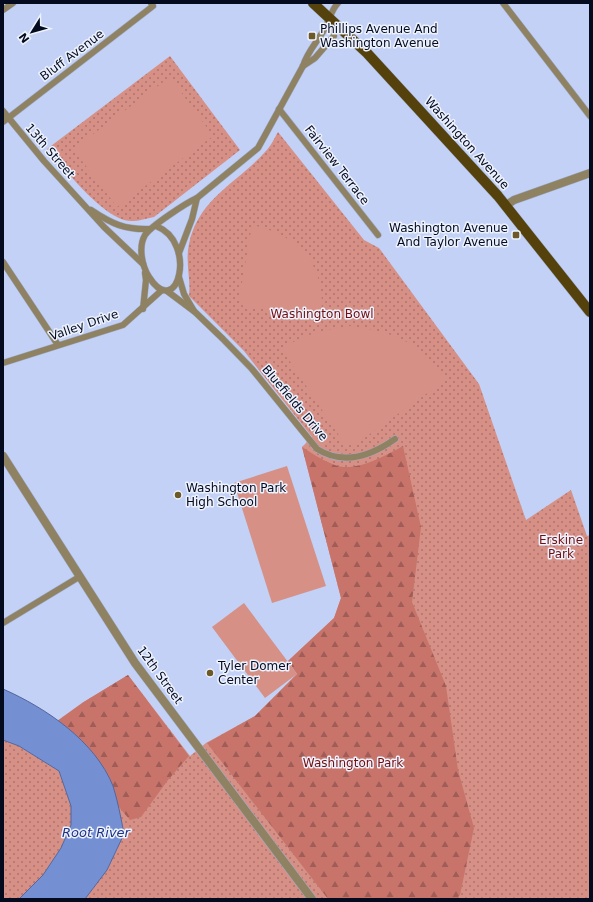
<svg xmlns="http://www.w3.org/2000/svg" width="593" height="902" viewBox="0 0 593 902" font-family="'DejaVu Sans',sans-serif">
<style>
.grass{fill:url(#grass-dots)}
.forest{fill:url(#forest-firs)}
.garden{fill:#d69086}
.water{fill:#758fd3;stroke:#53679d}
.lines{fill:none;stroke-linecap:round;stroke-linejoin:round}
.minor-casing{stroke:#a0adce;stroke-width:7}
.tertiary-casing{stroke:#a0adce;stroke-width:9}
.primary-casing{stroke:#a0adce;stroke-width:11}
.minor{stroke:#8f8262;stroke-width:6}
.tertiary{stroke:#8f8262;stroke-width:8}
.primary{stroke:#54410b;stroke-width:10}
.poi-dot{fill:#6c5927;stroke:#edf2ff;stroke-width:1.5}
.labels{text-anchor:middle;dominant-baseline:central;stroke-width:3;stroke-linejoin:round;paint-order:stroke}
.poi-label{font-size:12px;fill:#050b1f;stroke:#edf2ff;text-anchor:start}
.street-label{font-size:12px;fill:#050b1f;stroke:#edf2ff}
.park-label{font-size:12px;fill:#750d0c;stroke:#edf2ff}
.water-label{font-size:13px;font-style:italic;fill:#1f3383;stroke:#edf2ff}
</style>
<defs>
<pattern id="grass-dots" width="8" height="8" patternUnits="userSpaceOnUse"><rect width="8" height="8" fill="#d69086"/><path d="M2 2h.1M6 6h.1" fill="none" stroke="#ac746d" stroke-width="1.8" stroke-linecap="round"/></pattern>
<pattern id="forest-firs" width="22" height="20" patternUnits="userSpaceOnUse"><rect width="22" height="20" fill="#c8746a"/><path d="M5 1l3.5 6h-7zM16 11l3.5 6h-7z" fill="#a05d57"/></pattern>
</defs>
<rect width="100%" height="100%" fill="#c2d1f5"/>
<g class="grass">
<path d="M 170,56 L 240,150 L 154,217 C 144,219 134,223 124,220 C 97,211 66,170 47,149 Z"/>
<path d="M 278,132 L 364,240 L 379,248 L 479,384 L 526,520 L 571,490 L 587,536 L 590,535 L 590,899 L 85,899 L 107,870 L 124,834 L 112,786 L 82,703 L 128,675 L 190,756 L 206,743 L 255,716 L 297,674 L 288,661 L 334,618 L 341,598 L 302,447 L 312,437 L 244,351 L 189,296 C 191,279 185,261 189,244 C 198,199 237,183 265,152 C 271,146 274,139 278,132 Z"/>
<path d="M 3,740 L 19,746 L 59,771 L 71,806 L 71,825 L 61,848 L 43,875 L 19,899 L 3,899 Z"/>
</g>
<g class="forest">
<path d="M 403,446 L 421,527 L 412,602 L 446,686 L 458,770 L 474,828 L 460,895 L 456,899 L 328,899 L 207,743 L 255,716 L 297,674 L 288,661 L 334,618 L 341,598 L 302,447 C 313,454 331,466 344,467 C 364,468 386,455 403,446 Z"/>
<path d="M 128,675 L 189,756 L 168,780 L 141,817 L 130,820 L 118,806 L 112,786 L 57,721 L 82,703 Z"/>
</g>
<g class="garden">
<path d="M 170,77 L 213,136 L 117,207 L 73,149 Z"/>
<path d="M 252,225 C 301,236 327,266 321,318 L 243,306 L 239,300 Z"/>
<path d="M 351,326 C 398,333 417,342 447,379 L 353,446 L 344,443 L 281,348 C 306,335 323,329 351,326 Z"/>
<path d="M 287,466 L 326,586 L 272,603 L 234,483 Z"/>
<path d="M 244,603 L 297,674 L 265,698 L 212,627 Z"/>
</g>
<path class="water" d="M 3,689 C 46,708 95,741 113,786 C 118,802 121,818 124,834 L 107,870 L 85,899 L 19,899 L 43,875 L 61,848 L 71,825 L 71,806 L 59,771 L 19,746 L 3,740 Z"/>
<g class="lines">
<defs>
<g id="minor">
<path d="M 503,3 L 590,116"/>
<path d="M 3,10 L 13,3"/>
<path d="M 303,66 L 315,58 L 334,36 L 334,22"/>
<path d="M 279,109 L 378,235"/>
<path d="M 3,111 L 44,161 L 104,227 L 143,264"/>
<path d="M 3,122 L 153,6 L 151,3"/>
<path d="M 91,210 C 112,224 125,230 150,229"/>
<path d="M 156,226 C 198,242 178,322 149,277 C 142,266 138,247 145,235 C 151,226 186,203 197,198 L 258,148 L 303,66 C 307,52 318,41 325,28 C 330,19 331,10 338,3"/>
<path d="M 179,253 L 192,219 L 197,198"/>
<path d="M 3,262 L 58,345"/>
<path d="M 179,277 L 184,294 L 194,311"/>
<path d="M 167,291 L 195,312 L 223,339 L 252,369 L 317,449 C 344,466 371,456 395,439"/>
<path d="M 143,309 L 146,280 L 145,273"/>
<path d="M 3,363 L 123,325 L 162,290"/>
<path d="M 3,623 L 79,577"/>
</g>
<g id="tertiary">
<path d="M 505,206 L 514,200 L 590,173"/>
<path d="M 3,456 L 135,663 L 312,899"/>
</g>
<path id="primary" d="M 313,3 L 367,53 L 498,196 L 590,312"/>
</defs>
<use href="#minor" class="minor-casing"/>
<use href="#tertiary" class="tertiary-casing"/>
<use href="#primary" class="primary-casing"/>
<use href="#minor" class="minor"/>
<use href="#tertiary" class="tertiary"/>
<use href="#primary" class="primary"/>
</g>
<g class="poi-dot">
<rect x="308" y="32" width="8" height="8" rx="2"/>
<rect x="512" y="231" width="8" height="8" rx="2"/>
<circle cx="178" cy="495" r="4"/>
<circle cx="210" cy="673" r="4"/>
</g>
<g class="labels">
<g class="poi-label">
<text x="320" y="29">Phillips Avenue And<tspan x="320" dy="14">Washington Avenue</tspan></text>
<text x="508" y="228" text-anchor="end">Washington Avenue<tspan x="508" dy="14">And Taylor Avenue</tspan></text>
<text x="186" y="488">Washington Park<tspan x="186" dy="14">High School</tspan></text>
<text x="218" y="666">Tyler Domer<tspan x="218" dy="14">Center</tspan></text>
</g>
<g class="street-label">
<text transform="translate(72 55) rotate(-37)">Bluff Avenue</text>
<text transform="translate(467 143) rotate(48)">Washington Avenue</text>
<text transform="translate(50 151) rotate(49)">13th Street</text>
<text transform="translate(337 165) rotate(52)">Fairview Terrace</text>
<text transform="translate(84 325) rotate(-19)">Valley Drive</text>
<text transform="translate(295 403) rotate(50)">Bluefields Drive</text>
<text transform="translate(160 675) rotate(54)">12th Street</text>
</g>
<g class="park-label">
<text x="322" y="314">Washington Bowl</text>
<text x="561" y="540">Erskine<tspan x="561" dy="14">Park</tspan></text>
<text x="353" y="763">Washington Park</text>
</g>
<g class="water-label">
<text x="96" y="832">Root River</text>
</g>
</g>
<rect width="593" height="902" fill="none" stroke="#050b1f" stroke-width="8"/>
<g transform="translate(32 32) rotate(233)" stroke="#edf2ff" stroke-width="3" paint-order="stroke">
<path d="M0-3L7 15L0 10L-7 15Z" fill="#050b1f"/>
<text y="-6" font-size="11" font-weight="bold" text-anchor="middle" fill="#050b1f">N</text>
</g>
</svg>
